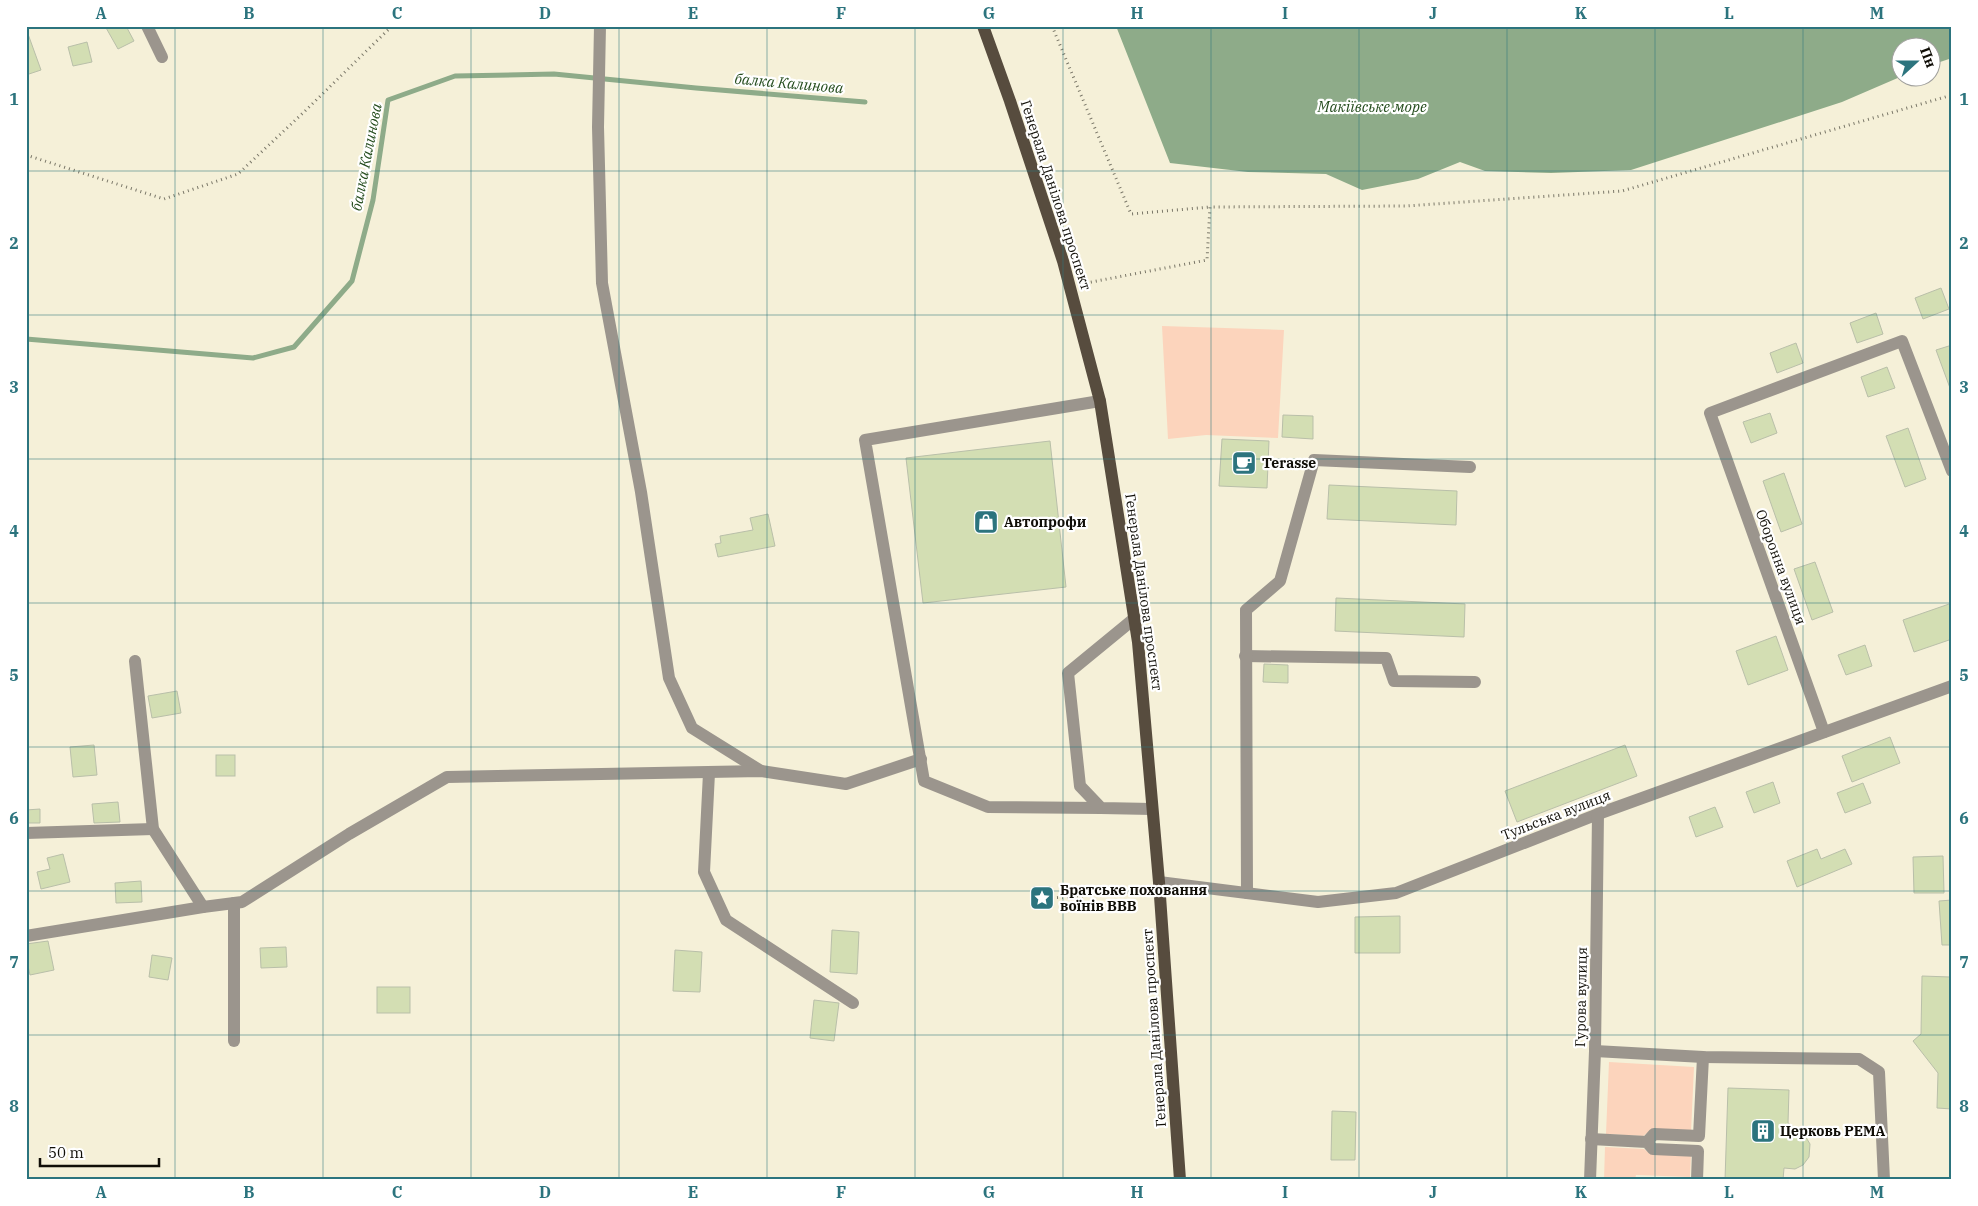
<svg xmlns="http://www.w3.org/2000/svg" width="1978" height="1206" viewBox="0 0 1978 1206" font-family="'IBM Plex Serif',serif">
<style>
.green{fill:#fcd4bc}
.water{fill:#8eab89}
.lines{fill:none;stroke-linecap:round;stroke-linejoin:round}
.stream{stroke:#8eab89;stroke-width:5}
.building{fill:#d3deb3;stroke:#b9bfa9}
.path{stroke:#7a7768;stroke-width:3;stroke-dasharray:1 4;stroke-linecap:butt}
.minor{stroke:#9b958d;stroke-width:12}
.major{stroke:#574c3e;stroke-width:12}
.grid{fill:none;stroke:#2c747e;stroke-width:1;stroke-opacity:0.55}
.labels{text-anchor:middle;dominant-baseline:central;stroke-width:4.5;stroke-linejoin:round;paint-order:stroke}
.street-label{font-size:14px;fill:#100e07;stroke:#fff}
.poi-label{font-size:14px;font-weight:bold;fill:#100e07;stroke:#fff;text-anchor:start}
.water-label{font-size:15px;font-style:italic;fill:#244c1d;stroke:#fff}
.neatline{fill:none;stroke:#2c747e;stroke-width:2}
.grid-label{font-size:16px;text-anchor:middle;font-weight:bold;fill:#2c747e}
</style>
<rect width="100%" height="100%" fill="#f5f0d8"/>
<g class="green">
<path d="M 1162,326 L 1284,330 L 1278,438 L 1206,435 L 1168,439 Z"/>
<path d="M 1609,1062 L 1694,1067 L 1691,1132 L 1651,1130 L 1643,1136 L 1606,1134 Z"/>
<path d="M 1605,1147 L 1644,1149 L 1650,1154 L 1691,1155 L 1690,1177 L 1636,1175 L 1635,1180 L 1604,1180 Z"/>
</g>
<path class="water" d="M 1116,26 L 1952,26 L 1952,58 L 1931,65 L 1930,48 L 1900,48 L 1900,77 L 1842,102 L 1631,170 L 1551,173 L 1485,171 L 1460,162 L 1418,179 L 1362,190 L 1326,174 L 1248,172 L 1170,163 Z"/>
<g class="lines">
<path class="stream" d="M 26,339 L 253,358 L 294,347 L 352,281 L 373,200 L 388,100 L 455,76 L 554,74 L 696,88 L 865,102"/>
</g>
<g class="building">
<path d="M 105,26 L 126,26 L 134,41 L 118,49 Z"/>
<path d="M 28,34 L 41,70 L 26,75 L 26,35 Z"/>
<path d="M 87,42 L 92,62 L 73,66 L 68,47 Z"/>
<path d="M 1941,288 L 1949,309 L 1923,319 L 1915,298 Z"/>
<path d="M 1876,313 L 1883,334 L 1857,343 L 1850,323 Z"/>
<path d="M 1796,343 L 1803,363 L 1777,373 L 1770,353 Z"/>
<path d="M 1952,345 L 1952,388 L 1950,388 L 1936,350 Z"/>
<path d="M 1887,367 L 1895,388 L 1868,397 L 1861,377 Z"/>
<path d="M 1770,413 L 1777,433 L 1751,443 L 1743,422 Z"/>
<path d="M 1283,415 L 1313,416 L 1313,439 L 1282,437 Z"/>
<path d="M 1908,428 L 1926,479 L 1905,487 L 1886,436 Z"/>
<path d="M 1222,439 L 1269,441 L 1267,488 L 1219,486 Z"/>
<path d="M 1050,441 L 1066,587 L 923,603 L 906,458 Z"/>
<path d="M 1784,473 L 1802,524 L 1781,532 L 1763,481 Z"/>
<path d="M 1329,485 L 1457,491 L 1456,525 L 1327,519 Z"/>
<path d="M 768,514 L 775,546 L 718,557 L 715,544 L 721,543 L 720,536 L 753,530 L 750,518 Z"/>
<path d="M 1815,562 L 1833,612 L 1812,620 L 1794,569 Z"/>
<path d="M 1336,598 L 1465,604 L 1464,637 L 1335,631 Z"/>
<path d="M 1952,603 L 1952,639 L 1914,652 L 1903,620 Z"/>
<path d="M 1776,636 L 1788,670 L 1748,685 L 1736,651 Z"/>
<path d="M 1865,645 L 1872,666 L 1846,675 L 1838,655 Z"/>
<path d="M 1264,664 L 1288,665 L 1288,683 L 1263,682 Z"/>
<path d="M 177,691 L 181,713 L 152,718 L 148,696 Z"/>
<path d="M 1890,737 L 1900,763 L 1852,782 L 1842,756 Z"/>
<path d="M 94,745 L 97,775 L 73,777 L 70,747 Z"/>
<path d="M 1625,745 L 1637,776 L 1517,822 L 1505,791 Z"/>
<rect x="216" y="755" width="19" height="21"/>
<path d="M 1773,782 L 1780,803 L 1754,813 L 1746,792 Z"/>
<path d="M 1863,783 L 1871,803 L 1845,813 L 1837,793 Z"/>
<path d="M 118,802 L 120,822 L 94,823 L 92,804 Z"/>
<path d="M 1715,807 L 1723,827 L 1696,837 L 1689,817 Z"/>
<path d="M 40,809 L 40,823 L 26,823 L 26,810 Z"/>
<path d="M 1817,849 L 1821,859 L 1845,849 L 1852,864 L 1797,887 L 1787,861 Z"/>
<path d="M 63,854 L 70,882 L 41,889 L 37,872 L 50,869 L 47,858 Z"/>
<path d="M 1943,856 L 1944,893 L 1914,893 L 1913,857 Z"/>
<path d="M 141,881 L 142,902 L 116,903 L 115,883 Z"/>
<path d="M 1952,900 L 1952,945 L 1942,945 L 1939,901 Z"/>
<path d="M 1400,916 L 1400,953 L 1355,953 L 1355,917 Z"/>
<path d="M 832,930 L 859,932 L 857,974 L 830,972 Z"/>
<path d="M 48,941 L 54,970 L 30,975 L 26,957 L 26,944 Z"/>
<path d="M 286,947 L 287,967 L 261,968 L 260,948 Z"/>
<path d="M 675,950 L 702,952 L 700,992 L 673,991 Z"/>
<path d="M 152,955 L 172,958 L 168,980 L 149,977 Z"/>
<path d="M 1922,976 L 1950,977 L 1952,1109 L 1937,1108 L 1938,1073 L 1913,1041 L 1921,1034 Z"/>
<rect x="377" y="987" width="33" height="26"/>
<path d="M 814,1000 L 839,1003 L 834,1041 L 810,1038 Z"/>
<path d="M 1728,1088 L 1789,1090 L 1788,1123 L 1804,1134 L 1810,1144 L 1809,1157 L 1803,1165 L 1795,1169 L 1784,1168 L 1783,1180 L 1725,1180 Z"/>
<path d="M 1332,1111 L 1356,1112 L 1355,1160 L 1331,1160 Z"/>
</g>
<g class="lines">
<g class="path">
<path d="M 1052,26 L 1131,214 L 1210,207"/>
<path d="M 26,155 L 164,199 L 238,174 L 304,112 L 392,26"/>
<path d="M 1081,284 L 1207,260 L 1210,207 L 1406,206 L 1622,191 L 1952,95"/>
<path d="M 1052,898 L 1146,891"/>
</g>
<g class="minor">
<path d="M 147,26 L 162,57"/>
<path d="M 600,26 L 598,127 L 602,283 L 641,492 L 669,678 L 692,728 L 761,771"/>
<path d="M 1100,401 L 865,440 L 924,781 L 988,807 L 1101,808"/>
<path d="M 1135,618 L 1068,673 L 1080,786 L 1101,808 L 1152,809"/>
<path d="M 1245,656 L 1386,658 L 1394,681 L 1475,682"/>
<path d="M 135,661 L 153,829 L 203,907"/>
<path d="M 1824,732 L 1710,413 L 1902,341 L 1952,471"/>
<path d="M 709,773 L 704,872 L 726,920 L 853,1003"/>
<path d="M 26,833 L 153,829"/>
<path d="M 1159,882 L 1318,902 L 1396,893 L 1598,814 L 1952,686"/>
<path d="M 1247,893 L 1246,610 L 1280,581 L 1314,460 L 1470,467"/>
<path d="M 26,936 L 203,907 L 242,902 L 349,834 L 447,777 L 761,771 L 846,784 L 921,759"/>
<path d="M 234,1041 L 234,903"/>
<path d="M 1595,1051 L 1703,1057 L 1859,1059 L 1879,1072 L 1884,1180"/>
<path d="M 1591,1139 L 1647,1142 L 1653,1149 L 1698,1151 L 1697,1180"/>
<path d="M 1647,1142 L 1654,1134 L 1699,1136 L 1703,1057"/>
<path d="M 1590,1180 L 1595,1051 L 1598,814"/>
</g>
<path class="major" d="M 983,26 L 1010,101 L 1063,261 L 1100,401 L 1138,642 L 1159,882 L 1180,1180"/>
</g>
<path class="grid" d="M 175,26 L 175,1180M 323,26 L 323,1180M 471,26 L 471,1180M 619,26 L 619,1180M 767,26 L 767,1180M 915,26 L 915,1180M 1063,26 L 1063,1180M 1211,26 L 1211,1180M 1359,26 L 1359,1180M 1507,26 L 1507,1180M 1655,26 L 1655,1180M 1803,26 L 1803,1180M 26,171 L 1952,171M 26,315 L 1952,315M 26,459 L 1952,459M 26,603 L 1952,603M 26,747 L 1952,747M 26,891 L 1952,891M 26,1035 L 1952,1035"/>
<defs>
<symbol id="cafe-square" viewBox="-11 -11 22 22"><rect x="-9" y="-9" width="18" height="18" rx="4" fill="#2c747e" stroke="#fff"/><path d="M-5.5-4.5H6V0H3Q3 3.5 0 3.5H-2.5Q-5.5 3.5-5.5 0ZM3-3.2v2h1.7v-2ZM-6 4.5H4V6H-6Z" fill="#fff"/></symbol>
<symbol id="shop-square" viewBox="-11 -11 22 22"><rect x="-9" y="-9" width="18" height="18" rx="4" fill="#2c747e" stroke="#fff"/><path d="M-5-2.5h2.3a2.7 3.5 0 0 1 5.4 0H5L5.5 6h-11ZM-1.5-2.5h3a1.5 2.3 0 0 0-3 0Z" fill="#fff"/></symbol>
<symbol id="sight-square" viewBox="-11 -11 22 22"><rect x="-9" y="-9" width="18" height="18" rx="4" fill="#2c747e" stroke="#fff"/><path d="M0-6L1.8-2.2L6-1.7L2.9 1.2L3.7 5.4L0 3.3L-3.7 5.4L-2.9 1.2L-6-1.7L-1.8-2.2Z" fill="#fff"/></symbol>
<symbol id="building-square" viewBox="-11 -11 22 22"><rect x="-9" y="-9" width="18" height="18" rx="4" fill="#2c747e" stroke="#fff"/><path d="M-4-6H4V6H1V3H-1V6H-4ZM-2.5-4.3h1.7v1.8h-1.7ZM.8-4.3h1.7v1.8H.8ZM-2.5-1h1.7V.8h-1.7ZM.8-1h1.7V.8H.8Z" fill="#fff"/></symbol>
</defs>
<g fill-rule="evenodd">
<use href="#cafe-square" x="1230" y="449" width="28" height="28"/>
<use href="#shop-square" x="972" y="508" width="28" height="28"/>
<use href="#sight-square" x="1028" y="884" width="28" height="28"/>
<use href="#building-square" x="1749" y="1117" width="28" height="28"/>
</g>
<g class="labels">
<g class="street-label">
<text transform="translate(1056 195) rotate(72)">Генерала Данілова проспект</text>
<text transform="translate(1781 567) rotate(70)">Оборонна вулиця</text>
<text transform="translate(1144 592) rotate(82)">Генерала Данілова проспект</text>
<text transform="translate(1556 815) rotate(-21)">Тульська вулиця</text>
<text transform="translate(1581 997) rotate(-89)">Гурова вулиця</text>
<text transform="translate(1154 1028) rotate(-94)">Генерала Данілова проспект</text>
</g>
<g class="poi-label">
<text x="1262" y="463">Terasse</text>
<text x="1004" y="522">Автопрофи</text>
<text x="1060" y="890">Братське поховання<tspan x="1060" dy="16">воїнів ВВВ</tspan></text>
<text x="1780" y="1131">Церковь РЕМА</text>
</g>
<g class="water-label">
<text transform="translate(789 83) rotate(5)">балка Калинова</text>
<text x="1372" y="106">Макіївське море</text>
<text transform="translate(366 157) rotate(-79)">балка Калинова</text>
</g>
</g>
<rect width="1978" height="1206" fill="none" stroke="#ffffff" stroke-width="55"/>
<g transform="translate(1916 62) rotate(69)"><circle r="24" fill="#ffffff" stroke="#9f9f9c"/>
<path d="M0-4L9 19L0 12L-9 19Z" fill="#2c747e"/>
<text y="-8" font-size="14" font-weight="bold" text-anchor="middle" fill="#100e07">Пн</text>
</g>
<path d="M40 1158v8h119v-8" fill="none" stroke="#100e07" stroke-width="2.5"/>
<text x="48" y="1158" font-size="15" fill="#100e07" stroke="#ffffff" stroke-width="4" paint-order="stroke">50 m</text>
<rect x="28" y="28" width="1922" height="1150" class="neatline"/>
<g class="grid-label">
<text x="101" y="19">A</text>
<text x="249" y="19">B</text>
<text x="397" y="19">C</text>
<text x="545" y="19">D</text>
<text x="693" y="19">E</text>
<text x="841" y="19">F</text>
<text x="989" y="19">G</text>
<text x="1137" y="19">H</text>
<text x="1285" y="19">I</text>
<text x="1433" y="19">J</text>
<text x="1581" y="19">K</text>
<text x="1729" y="19">L</text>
<text x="1877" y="19">M</text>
<text x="14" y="105">1</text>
<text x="1964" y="105">1</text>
<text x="14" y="249">2</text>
<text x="1964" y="249">2</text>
<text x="14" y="393">3</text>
<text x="1964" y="393">3</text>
<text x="14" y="537">4</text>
<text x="1964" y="537">4</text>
<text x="14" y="681">5</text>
<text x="1964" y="681">5</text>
<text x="14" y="824">6</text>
<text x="1964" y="824">6</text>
<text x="14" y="968">7</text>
<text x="1964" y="968">7</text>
<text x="14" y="1112">8</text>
<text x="1964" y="1112">8</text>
<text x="101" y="1198">A</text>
<text x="249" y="1198">B</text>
<text x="397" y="1198">C</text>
<text x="545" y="1198">D</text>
<text x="693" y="1198">E</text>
<text x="841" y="1198">F</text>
<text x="989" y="1198">G</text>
<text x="1137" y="1198">H</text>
<text x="1285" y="1198">I</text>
<text x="1433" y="1198">J</text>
<text x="1581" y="1198">K</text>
<text x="1729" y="1198">L</text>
<text x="1877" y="1198">M</text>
</g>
</svg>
